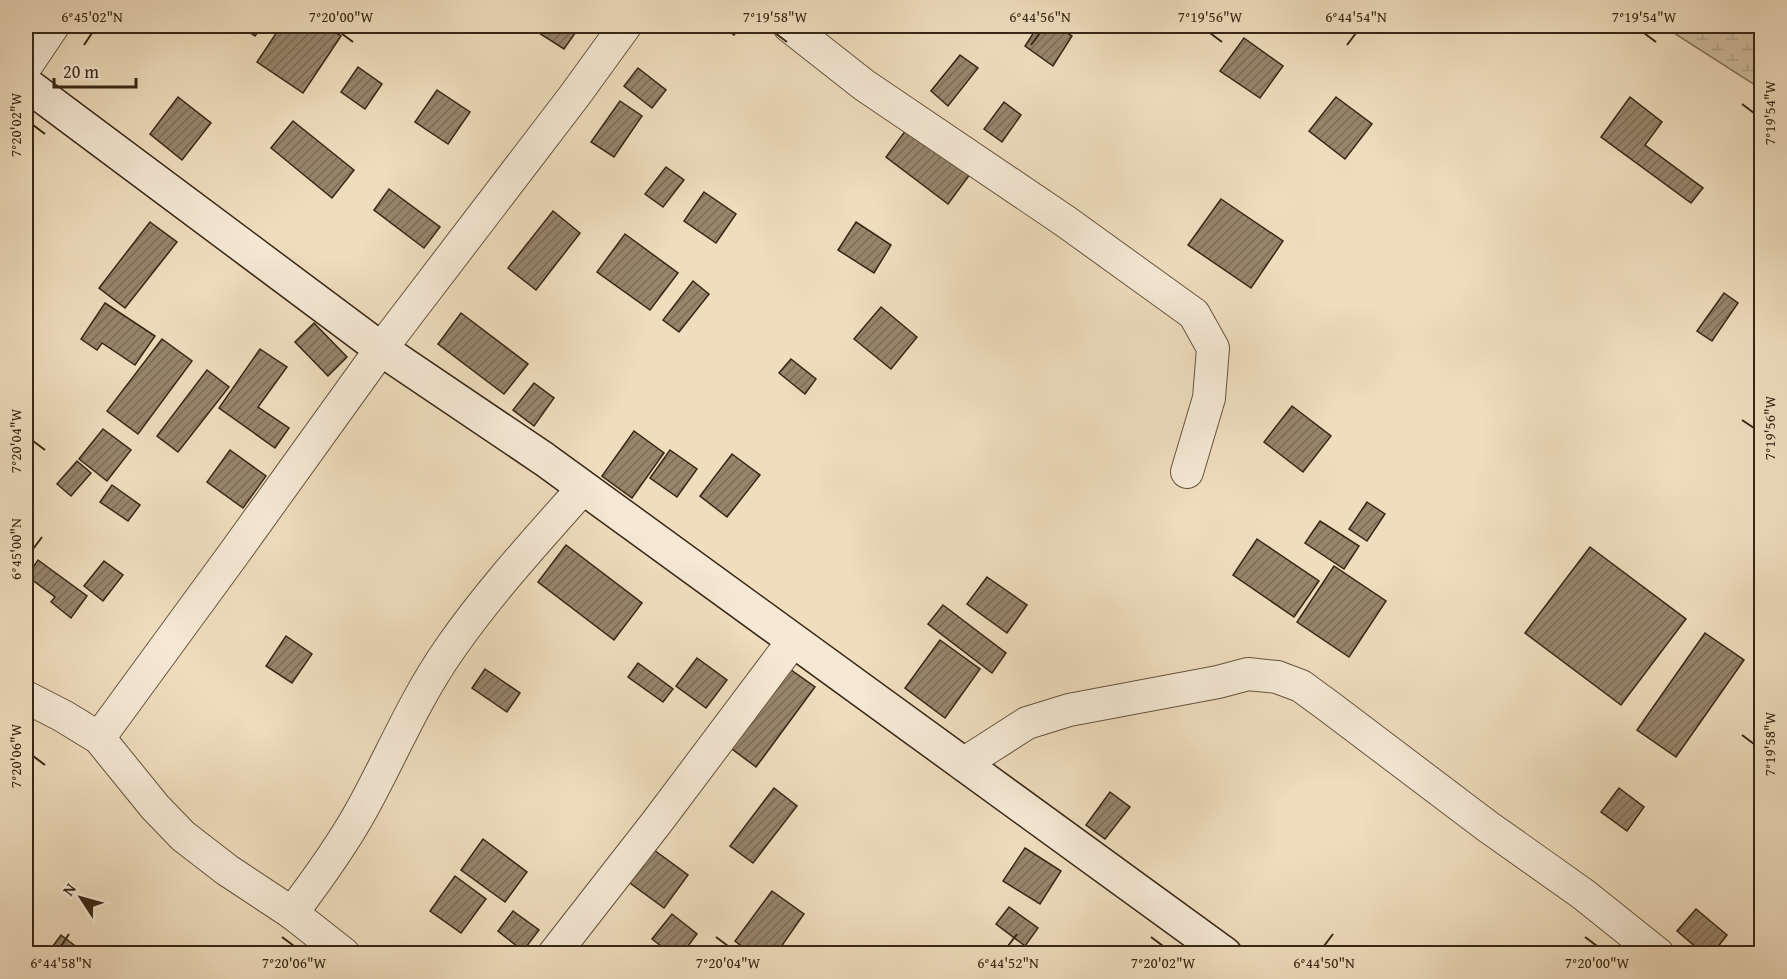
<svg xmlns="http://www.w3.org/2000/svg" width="1787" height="979" viewBox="0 0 1787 979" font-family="'Gentium Book Plus',serif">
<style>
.wetland{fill:url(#wetland-marsh);stroke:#84725a;stroke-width:1.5}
.building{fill:url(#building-hatch);stroke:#372614;stroke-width:1.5}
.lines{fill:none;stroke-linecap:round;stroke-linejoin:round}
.minor-casing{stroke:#65543e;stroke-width:34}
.secondary-casing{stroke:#372614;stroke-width:36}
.minor{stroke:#f5e9d5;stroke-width:32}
.secondary{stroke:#f5e9d5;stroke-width:33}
.ticks{fill:none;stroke:#372614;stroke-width:2}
.neatline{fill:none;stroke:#372614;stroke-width:2}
.ticks-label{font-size:15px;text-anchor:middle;fill:#372614}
</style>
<defs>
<pattern id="wetland-marsh" width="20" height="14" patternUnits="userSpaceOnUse" patternTransform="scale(1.5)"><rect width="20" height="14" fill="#d0bea1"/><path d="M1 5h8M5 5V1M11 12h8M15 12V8" fill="none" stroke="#b3a38a"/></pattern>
<pattern id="building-hatch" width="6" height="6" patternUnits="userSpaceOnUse" patternTransform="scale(1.5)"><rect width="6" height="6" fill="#97856c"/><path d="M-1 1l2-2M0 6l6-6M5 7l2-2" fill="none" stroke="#7c6d58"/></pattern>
</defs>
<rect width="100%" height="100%" fill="#efddbe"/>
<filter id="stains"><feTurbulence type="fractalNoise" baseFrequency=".00333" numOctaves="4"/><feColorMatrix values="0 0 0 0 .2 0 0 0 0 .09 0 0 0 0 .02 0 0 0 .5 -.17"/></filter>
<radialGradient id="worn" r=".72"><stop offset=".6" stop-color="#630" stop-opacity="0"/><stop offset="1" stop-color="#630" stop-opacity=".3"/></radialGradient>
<path class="wetland" d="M 1663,26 L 1761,26 L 1761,89 Z"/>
<g class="building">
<path d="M 240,26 L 263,26 L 255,36 Z"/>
<path d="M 281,26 L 325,26 L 341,36 L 303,93 L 257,62 Z"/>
<path d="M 528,26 L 580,26 L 564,49 Z"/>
<path d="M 721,26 L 741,26 L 734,35 Z"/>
<path d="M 1038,26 L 1056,26 L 1072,36 L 1053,66 L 1025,46 Z"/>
<path d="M 1244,38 L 1283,66 L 1260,98 L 1220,71 Z"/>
<path d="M 960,55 L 978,68 L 948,106 L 931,91 Z"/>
<path d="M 358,67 L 382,84 L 365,109 L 341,92 Z"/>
<path d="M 638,68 L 666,90 L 652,108 L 624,86 Z"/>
<path d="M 437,90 L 470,112 L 448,144 L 415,122 Z"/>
<path d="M 178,97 L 211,123 L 182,160 L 150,134 Z"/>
<path d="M 1336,97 L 1372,124 L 1345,159 L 1309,131 Z"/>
<path d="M 1630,97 L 1662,122 L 1645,145 L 1703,188 L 1691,203 L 1601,137 Z"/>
<path d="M 620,101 L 642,116 L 614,157 L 591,142 Z"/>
<path d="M 1004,102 L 1021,115 L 1002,142 L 984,129 Z"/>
<path d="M 293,121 L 354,170 L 332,198 L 271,148 Z"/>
<path d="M 909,126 L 971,173 L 948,204 L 886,157 Z"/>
<path d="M 666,167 L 684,180 L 663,207 L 645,194 Z"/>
<path d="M 389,189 L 440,227 L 424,248 L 374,210 Z"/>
<path d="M 704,192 L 736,214 L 716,243 L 684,221 Z"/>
<path d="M 1221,199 L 1283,241 L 1251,288 L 1188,245 Z"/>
<path d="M 553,211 L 580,233 L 536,290 L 508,268 Z"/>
<path d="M 150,222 L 177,242 L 125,308 L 99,288 Z"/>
<path d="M 856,222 L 891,245 L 874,273 L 838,250 Z"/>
<path d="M 625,234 L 678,273 L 650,310 L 597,272 Z"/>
<path d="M 693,281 L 709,294 L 679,332 L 663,320 Z"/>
<path d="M 1724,293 L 1738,303 L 1712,341 L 1697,331 Z"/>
<path d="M 105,303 L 155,336 L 135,365 L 102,343 L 97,350 L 81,339 Z"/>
<path d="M 881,307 L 917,337 L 891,369 L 854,339 Z"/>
<path d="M 461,313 L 528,364 L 504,394 L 438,344 Z"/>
<path d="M 314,323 L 347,357 L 328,376 L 295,342 Z"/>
<path d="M 162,339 L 192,361 L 138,434 L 107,411 Z"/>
<path d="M 260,349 L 287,367 L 258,407 L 289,428 L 275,448 L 219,408 Z"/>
<path d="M 791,359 L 816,379 L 805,394 L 779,373 Z"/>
<path d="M 207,370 L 229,387 L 178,452 L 157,436 Z"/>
<path d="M 534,383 L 554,398 L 534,426 L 513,410 Z"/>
<path d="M 1292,406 L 1331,436 L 1303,472 L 1264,442 Z"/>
<path d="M 103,429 L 131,450 L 107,481 L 79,459 Z"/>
<path d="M 634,431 L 664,453 L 632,498 L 602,476 Z"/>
<path d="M 230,450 L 266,476 L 243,508 L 207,482 Z"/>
<path d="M 670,450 L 697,469 L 677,497 L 650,478 Z"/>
<path d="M 732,454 L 760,475 L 727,517 L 700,496 Z"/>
<path d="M 77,461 L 91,473 L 71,496 L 57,484 Z"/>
<path d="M 112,485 L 140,505 L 128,521 L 100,502 Z"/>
<path d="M 1367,502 L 1385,514 L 1367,541 L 1349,529 Z"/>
<path d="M 1320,521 L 1359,546 L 1344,569 L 1305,543 Z"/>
<path d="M 1257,539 L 1319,581 L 1294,617 L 1233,575 Z"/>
<path d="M 566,545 L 642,603 L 614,640 L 538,582 Z"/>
<path d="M 1590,547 L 1686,619 L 1621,705 L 1525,633 Z"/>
<path d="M 38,560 L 87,596 L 71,618 L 51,602 L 55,597 L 27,576 Z"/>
<path d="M 104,561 L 123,575 L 103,601 L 84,586 Z"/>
<path d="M 1334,566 L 1386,601 L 1349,657 L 1297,622 Z"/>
<path d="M 987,577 L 1027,605 L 1007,633 L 967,604 Z"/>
<path d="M 943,605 L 1006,653 L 992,673 L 928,624 Z"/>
<path d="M 1705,633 L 1744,660 L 1676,757 L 1637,730 Z"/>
<path d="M 286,636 L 312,654 L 292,683 L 266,666 Z"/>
<path d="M 940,640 L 980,669 L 945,718 L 905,688 Z"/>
<path d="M 697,658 L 727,680 L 706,708 L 676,686 Z"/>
<path d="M 638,663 L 673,689 L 663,702 L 628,677 Z"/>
<path d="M 787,667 L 815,687 L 756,767 L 728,746 Z"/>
<path d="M 485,669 L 520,693 L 507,712 L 472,688 Z"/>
<path d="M 774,788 L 797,806 L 753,863 L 730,846 Z"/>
<path d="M 1619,788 L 1644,807 L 1627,831 L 1601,812 Z"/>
<path d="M 1110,792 L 1130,807 L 1105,839 L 1086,825 Z"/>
<path d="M 483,839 L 527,872 L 505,902 L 461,870 Z"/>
<path d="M 1025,848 L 1061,871 L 1040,904 L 1003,881 Z"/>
<path d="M 654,850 L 688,875 L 664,908 L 630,883 Z"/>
<path d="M 455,876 L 486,899 L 461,933 L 430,911 Z"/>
<path d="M 772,891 L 804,914 L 776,954 L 752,954 L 735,941 Z"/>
<path d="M 1009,907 L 1038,928 L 1025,946 L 996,924 Z"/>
<path d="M 1696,909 L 1727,935 L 1712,954 L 1704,954 L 1677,931 Z"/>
<path d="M 513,911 L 539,930 L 523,951 L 498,931 Z"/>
<path d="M 672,914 L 697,934 L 682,954 L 671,954 L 652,939 Z"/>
<path d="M 61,935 L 78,948 L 73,954 L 47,954 Z"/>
</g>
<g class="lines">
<defs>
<g id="minor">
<path d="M 789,26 L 864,85 L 1065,221 L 1194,314 L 1213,348 L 1209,398 L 1187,472"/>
<path d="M 26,66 L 53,26"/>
<path d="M 26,697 L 63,716 L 99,738 L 155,807 L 183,836 L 227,870 L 292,913 L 344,954"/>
<path d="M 99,738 L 235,552 L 381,349 L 575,95 L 625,26"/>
<path d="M 963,764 L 1027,723 L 1069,710 L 1218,682 L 1248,674 L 1277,677 L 1301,686 L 1327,705 L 1487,826 L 1583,894 L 1658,954"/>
<path d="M 292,913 C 317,880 341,847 361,811 C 391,757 414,700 449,650 C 489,592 537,540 583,488"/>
<path d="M 554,954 L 657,822 L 793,641"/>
</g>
<path id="secondary" d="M 26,84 L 381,349 L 544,459 L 1225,954"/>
</defs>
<use href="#minor" class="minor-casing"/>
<use href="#secondary" class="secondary-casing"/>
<use href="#minor" class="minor"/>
<use href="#secondary" class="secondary"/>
</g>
<path class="ticks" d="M 341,33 L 353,42M 775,33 L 787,42M 1210,33 L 1222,42M 1644,33 L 1656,42M 84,45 L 92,33M 1031,45 L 1040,33M 1347,45 L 1356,33M 1742,104 L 1754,113M 33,125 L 45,134M 1742,420 L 1754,428M 33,441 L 45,450M 33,549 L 42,537M 1742,735 L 1754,744M 33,756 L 45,765M 282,937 L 294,946M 716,937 L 728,946M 1151,937 L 1163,946M 1585,937 L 1597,946M 61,946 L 69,934M 1008,946 L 1017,934M 1324,946 L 1333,934"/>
<rect width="1787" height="979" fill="none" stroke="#efddbe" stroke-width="66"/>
<g transform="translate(81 898) rotate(306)" stroke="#f5e9d5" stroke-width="4.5" paint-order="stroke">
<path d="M0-4.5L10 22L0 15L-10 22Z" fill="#372614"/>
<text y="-9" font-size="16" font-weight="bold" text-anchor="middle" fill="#372614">N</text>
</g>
<path d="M54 78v9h82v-9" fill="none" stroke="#372614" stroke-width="3"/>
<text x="63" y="78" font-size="18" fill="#372614" stroke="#f5e9d5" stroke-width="4.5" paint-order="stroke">20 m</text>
<rect x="33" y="33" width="1721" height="913" class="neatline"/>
<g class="ticks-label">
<text x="92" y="22">6°45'02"N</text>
<text x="341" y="22">7°20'00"W</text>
<text x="775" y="22">7°19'58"W</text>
<text x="1040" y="22">6°44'56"N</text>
<text x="1210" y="22">7°19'56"W</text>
<text x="1356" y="22">6°44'54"N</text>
<text x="1644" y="22">7°19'54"W</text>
<text transform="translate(1770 113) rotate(-90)" y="5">7°19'54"W</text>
<text transform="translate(16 125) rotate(-90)" y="5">7°20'02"W</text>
<text transform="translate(1770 428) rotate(-90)" y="5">7°19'56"W</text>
<text transform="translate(16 441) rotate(-90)" y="5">7°20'04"W</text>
<text transform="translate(16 549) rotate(-90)" y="5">6°45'00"N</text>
<text transform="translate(1770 744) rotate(-90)" y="5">7°19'58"W</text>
<text transform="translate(16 756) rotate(-90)" y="5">7°20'06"W</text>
<text x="61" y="968">6°44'58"N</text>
<text x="294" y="968">7°20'06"W</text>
<text x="728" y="968">7°20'04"W</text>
<text x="1008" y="968">6°44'52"N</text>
<text x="1163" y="968">7°20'02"W</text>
<text x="1324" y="968">6°44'50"N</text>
<text x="1597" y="968">7°20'00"W</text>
</g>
<rect width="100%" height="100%" filter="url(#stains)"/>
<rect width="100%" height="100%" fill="url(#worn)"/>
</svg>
